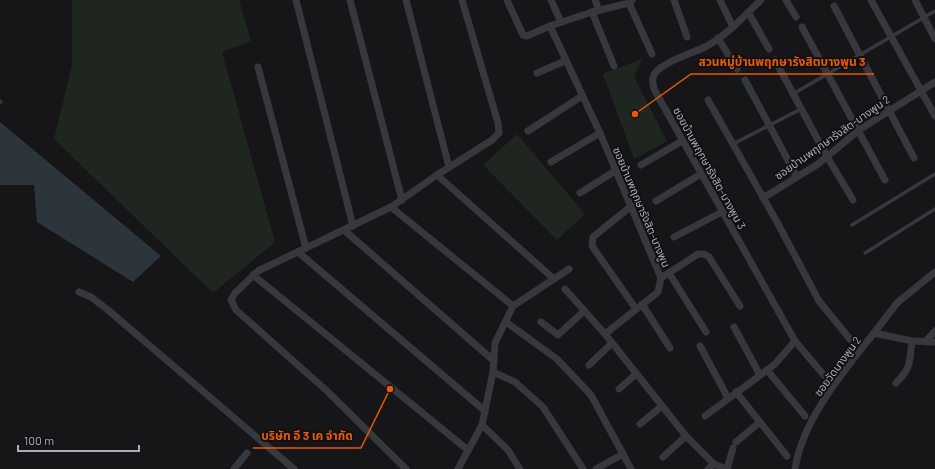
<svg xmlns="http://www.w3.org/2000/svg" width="935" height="469" viewBox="0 0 935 469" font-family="Barlow,'Noto Sans Thai',sans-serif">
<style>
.green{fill:#1e261f}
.water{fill:#2c353c}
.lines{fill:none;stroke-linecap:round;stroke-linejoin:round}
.lane{stroke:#37383d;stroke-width:3.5}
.street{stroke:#37383d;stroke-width:7}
.labels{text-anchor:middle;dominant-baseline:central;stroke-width:4;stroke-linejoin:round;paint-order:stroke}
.street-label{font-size:11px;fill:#a8adb8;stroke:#111113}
.leader{fill:none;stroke:#e8590c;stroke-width:1.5}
.callout-dot{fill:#e8590c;stroke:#111113;stroke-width:1.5}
.callout-label{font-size:12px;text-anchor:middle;font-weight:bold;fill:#e8590c;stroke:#111113;stroke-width:4;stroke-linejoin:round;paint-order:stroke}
</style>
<rect width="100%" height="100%" fill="#161618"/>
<g class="green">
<path d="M 72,0 L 239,0 L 251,41 L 222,52 L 275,242 L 213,293 L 54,139 L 72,65 Z"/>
<path d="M 642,59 L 634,77 L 667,141 L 634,159 L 603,74 Z"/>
<path d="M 517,134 L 585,214 L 557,240 L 483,165 Z"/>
</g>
<path class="water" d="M 0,122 L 161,256 L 133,282 L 37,222 L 34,185 L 0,185 Z"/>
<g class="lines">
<g class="lane">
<path d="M 793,94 L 935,11"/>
<path d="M 0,101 L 1,102"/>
<path d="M 733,144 L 801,109"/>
<path d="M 852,225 L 935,174"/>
<path d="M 865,253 L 935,209"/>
</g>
<g class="street">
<path d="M 296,0 L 353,226"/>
<path d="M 350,0 L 402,200"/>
<path d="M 406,0 L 449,167"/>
<path d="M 507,0 L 523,35 L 527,36 L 550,26"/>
<path d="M 551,0 L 561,22"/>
<path d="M 595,0 L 599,10"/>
<path d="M 632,0 L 629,3 L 592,12 L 550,26 L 600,133 L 661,278 L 658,292 L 605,334 L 686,436 L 714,464 L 726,469"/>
<path d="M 674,0 L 687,37"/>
<path d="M 720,0 L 733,27"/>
<path d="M 761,0 C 744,16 727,35 707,46 C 693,53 665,61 655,73 C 651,79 653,85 655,91 L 795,341 L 828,380"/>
<path d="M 786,0 L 796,17"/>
<path d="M 871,0 L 935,116"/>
<path d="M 915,0 L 935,39"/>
<path d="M 629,3 L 652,54"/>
<path d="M 834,6 L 914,158"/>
<path d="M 592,12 L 614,66"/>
<path d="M 748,12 L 769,49"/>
<path d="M 802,27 L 885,180"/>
<path d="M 718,38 L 737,69"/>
<path d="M 775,60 L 826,155 L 853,200"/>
<path d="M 258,67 L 306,248"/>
<path d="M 537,73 L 565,61"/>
<path d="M 745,80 L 797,177"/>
<path d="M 708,100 L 777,222 L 819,301 L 854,344"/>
<path d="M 528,131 L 582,96"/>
<path d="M 551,162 L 600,133"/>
<path d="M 641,165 L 682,141"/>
<path d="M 437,175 L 554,279"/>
<path d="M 580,193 L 615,171"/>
<path d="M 763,198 L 818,164 L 859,130 L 935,82"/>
<path d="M 656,201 L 701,174"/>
<path d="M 391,207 L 513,306"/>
<path d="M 630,207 L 593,237 L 592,246 L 636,309"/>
<path d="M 344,230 L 494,361"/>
<path d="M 674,237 L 722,212"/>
<path d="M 298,252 L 485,411"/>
<path d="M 669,273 L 706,332"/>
<path d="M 253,275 L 468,450"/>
<path d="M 661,278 L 698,254 L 704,254 L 709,257 L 740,306"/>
<path d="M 565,289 L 605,334"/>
<path d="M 79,292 L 91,297 L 108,310 L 294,469"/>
<path d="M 642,304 L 670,348"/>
<path d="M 506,322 L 557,359 L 591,395 L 631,469"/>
<path d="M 541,322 L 558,335 L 584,311"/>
<path d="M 734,327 L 760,375"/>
<path d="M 874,333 L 897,303 L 935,272"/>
<path d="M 925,342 L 935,331"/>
<path d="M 700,346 L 728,398"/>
<path d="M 589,365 L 612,343"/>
<path d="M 767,370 L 805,416"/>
<path d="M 493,372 L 515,382 L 543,407 L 583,469"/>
<path d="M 896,383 C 912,367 909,362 912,341"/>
<path d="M 619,389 L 636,374"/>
<path d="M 736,392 L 787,456"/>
<path d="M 705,416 L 774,365 L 795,341"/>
<path d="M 640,424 L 662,406"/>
<path d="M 482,425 L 508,450 L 520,469"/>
<path d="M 736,442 L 760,422"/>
<path d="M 663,457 L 686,436"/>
<path d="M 234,469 L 247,453"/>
<path d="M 406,469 L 327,391 L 236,310 L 231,300 L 235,293 L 258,271 L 391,207 L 437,175 L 492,140 L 499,133 L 498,123 L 462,0"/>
<path d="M 458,469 L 482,425 L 493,372 L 495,343 L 513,306 L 569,269"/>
<path d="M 596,469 L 623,454"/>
<path d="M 708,469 L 714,464"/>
<path d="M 727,469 L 733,448"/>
<path d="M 795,469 C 802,420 844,371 874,333 L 912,341 L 935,342"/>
</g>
</g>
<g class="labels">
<g class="street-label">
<text transform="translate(832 137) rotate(-35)">ซอยบ้านพฤกษารังสิต-บางพูน 2</text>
<text transform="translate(710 168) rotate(61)">ซอยบ้านพฤกษารังสิต-บางพูน 3</text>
<text transform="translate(642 207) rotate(67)">ซอยบ้านพฤกษารังสิต-บางพูน</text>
<text transform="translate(837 366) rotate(-54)">ซอยวัดบางพูน 2</text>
</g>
</g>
<path class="leader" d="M635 114L691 74H874M390 389L361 448H253"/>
<g class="callout-dot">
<circle cx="635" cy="114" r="4"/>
<circle cx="390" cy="389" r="4"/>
</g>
<g class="callout-label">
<text x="782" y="66">สวนหมู่บ้านพฤกษารังสิตบางพูน 3</text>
<text x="307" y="440">บริษัท อี 3 เค จำกัด</text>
</g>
<path d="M18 445v6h121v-6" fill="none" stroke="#a8adb8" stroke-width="2"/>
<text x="24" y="445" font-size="12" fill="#a8adb8" stroke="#111113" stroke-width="3" paint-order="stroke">100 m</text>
</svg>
